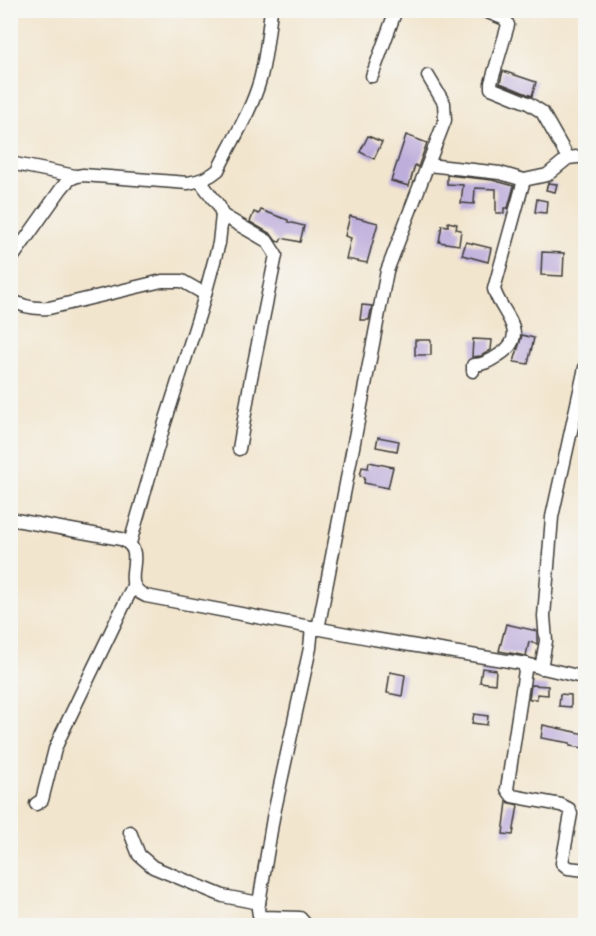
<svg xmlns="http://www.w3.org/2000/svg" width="596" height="936" viewBox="0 0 596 936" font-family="Mali,sans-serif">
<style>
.building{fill:#beaedb}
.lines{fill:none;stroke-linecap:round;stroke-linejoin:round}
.minor-casing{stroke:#3c3a37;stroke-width:15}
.minor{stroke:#fff;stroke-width:12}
</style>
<rect width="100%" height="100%" fill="#f6f6f2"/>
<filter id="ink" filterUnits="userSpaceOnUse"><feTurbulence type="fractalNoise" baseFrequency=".0167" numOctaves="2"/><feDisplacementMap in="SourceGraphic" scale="12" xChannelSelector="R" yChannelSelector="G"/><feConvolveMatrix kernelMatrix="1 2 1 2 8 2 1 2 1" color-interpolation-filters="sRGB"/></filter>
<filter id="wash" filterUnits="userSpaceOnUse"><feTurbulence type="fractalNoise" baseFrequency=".008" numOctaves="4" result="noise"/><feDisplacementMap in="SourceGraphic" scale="24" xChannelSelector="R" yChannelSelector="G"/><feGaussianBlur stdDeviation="1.35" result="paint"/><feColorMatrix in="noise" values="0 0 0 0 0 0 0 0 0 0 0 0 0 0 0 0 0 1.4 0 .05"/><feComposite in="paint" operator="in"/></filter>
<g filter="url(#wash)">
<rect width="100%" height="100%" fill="#f2e5ce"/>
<g id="blocks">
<g class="building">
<path d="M 503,71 L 536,82 L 532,96 L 500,83 Z"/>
<path d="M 406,135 L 427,143 L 418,167 L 415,165 L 409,186 L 391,181 Z"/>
<path d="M 368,136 L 382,142 L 374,159 L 360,152 Z"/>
<path d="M 447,175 L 492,180 L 514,186 L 508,208 L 504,208 L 504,213 L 496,213 L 496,189 L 475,188 L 474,204 L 461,203 L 463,185 L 447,184 Z"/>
<path d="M 548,183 L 557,184 L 555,192 L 546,190 Z"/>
<path d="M 537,199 L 547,201 L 546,213 L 535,212 Z"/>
<path d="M 261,210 L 288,220 L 288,222 L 304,226 L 300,242 L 282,238 L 280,242 L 276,241 L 271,234 L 250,222 L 254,212 L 259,214 Z"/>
<path d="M 350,216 L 378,223 L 367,263 L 346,259 L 351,238 L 345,236 Z"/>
<path d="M 448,222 L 457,224 L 456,229 L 461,230 L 459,245 L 439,242 L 442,225 L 448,226 Z"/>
<path d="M 466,242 L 491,248 L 488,262 L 462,255 Z"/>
<path d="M 542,252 L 564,253 L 563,276 L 541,275 Z"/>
<path d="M 362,305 L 372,306 L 369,320 L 360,320 Z"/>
<path d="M 522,335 L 534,338 L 528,364 L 514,362 Z"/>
<path d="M 473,339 L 492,340 L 491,350 L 481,356 L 472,357 Z"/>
<rect x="415" y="340" width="16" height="15"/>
<path d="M 378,437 L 399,441 L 397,451 L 376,447 Z"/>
<path d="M 369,462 L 393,467 L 388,488 L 364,483 L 365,477 L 360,476 L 362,467 L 368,468 Z"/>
<path d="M 506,624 L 537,631 L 537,644 L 529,642 L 526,656 L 499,651 Z"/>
<path d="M 482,668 L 496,670 L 495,684 L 480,682 Z"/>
<path d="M 390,672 L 405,675 L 402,696 L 387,693 Z"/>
<path d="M 531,685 L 548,686 L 548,695 L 537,694 L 537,699 L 529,699 Z"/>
<path d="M 560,694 L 571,695 L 571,707 L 559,706 Z"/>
<path d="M 474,714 L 488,716 L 487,725 L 472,723 Z"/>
<path d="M 543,725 L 585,734 L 584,748 L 570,746 L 570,743 L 541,738 Z"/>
<path d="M 507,802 L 518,805 L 513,835 L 503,834 Z"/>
</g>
</g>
</g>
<g filter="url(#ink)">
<use href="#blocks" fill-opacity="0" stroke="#3c3a37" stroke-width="1.5"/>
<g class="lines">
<defs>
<g id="minor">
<path d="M 482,10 L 505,19 L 508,25 L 491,83 L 491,88 L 528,103 L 542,112 L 568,158"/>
<path d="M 372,76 L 396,10"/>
<path d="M 10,163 L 75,176"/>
<path d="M 428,165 L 500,173 L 524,180 L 547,175 L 568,158 L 586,156"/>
<path d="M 222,215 L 267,241 L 276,255 L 251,378 L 239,449"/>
<path d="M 10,261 L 61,189 C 68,180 72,176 83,175 L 188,183 C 200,181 209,178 218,170 C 232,141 251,112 260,80 C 266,58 268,34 271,10"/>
<path d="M 10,299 C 22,307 35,309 49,308 L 162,281 L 182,281 L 205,294"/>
<path d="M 473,371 L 473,365 C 483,365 490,361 499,355 C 533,334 499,311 494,289 L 524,180"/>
<path d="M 10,519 L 121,539 C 152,552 115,583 146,596 L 374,639 L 526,664 L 586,678"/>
<path d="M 130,543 L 162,432 L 201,309 L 219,243 L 222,215 L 219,206 L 200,181"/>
<path d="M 318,629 L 387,271 L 445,120 L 444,103 L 428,76"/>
<path d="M 526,664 L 507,789 L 512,796 L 561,805 L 569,809 L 571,814 L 562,863 L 568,868 L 586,870"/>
<path d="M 541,668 L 546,641 L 544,616 L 552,517 L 586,363"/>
<path d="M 36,804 L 42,800 L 55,749 L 61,735 L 133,586"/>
<path d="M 130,832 L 139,855 L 153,867 L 223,896 L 259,903"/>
<path d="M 307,926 L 300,918 L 263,917 L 259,915 L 258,909 L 273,818 L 310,648 L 312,627"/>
</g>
</defs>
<use href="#minor" class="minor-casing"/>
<use href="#minor" class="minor"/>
</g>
</g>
<rect width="596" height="936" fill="none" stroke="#f6f6f2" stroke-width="36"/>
</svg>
